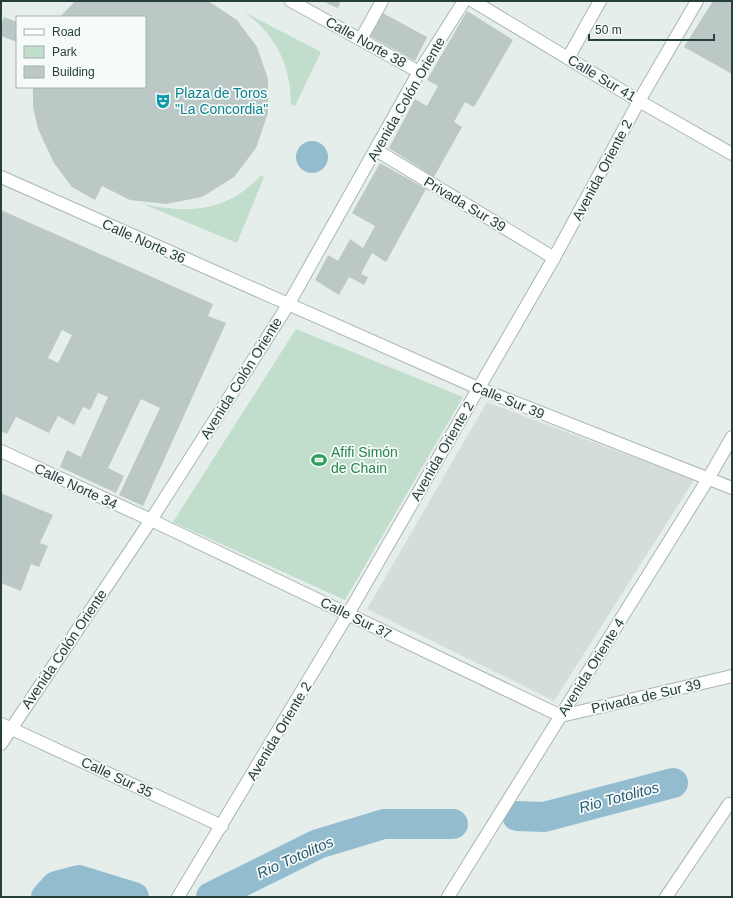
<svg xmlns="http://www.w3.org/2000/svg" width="733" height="898" viewBox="0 0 733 898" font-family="Arial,sans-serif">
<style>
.built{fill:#d4dddb}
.green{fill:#c1ddcc}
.water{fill:#93bcce}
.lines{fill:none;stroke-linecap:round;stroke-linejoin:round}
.river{stroke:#93bcce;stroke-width:30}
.building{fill:#bbc8c5;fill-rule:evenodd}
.street-casing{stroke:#a9b6b3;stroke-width:14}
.secondary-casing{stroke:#a5b8b4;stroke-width:14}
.street{stroke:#fff;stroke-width:12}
.secondary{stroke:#fff;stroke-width:12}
.labels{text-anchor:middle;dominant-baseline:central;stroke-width:3.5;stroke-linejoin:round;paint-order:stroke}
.street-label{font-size:14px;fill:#263e3c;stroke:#f6faf9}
.culture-label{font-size:14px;fill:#0d838f;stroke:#f6faf9;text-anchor:start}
.leisure-label{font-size:14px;fill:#27864d;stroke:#f6faf9;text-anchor:start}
.water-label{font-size:15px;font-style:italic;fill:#245c76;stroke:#f6faf9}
</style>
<rect width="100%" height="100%" fill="#e6eeeb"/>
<path class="built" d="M 487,402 L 694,480 L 554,701 L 367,609 Z"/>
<g class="green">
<path d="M 244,12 L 321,52 L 295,106 L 291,104 C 291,65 275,34 244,12 Z"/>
<path d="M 260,176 L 264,177 L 237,243 L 143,204 C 187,214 228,212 260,176 Z"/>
<path d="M 296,329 L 463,397 L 345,600 L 173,522 Z"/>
</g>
<circle class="water" cx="312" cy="157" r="16"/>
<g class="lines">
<g class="river">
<path d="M 517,816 L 544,817 L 673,783"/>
<path d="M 46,897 L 56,886 L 79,880 L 134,897"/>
<path d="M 211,897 L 318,844 L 384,824 L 453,824"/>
</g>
</g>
<g class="building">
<path d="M 75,1 L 208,1 L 237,20 L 257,47 L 268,79 L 268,113 L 256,148 L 234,177 L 202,197 L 166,204 L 130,200 L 102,186 L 95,200 L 72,187 L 54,163 L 38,129 L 33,107 L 33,87 L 145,87 L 145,17 L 60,17 Z"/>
<path d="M 322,1 L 341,1 L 338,8 Z"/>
<path d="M 713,1 L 732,1 L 732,74 L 684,47 Z"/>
<path d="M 467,11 L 513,40 L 474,107 L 465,102 L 454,122 L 462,127 L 434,177 L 389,148 L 415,99 L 427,106 L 438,86 L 427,80 Z"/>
<path d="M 381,12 L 427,37 L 415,61 L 368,35 Z"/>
<path d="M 4,17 L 17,22 L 17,42 L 1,36 L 1,25 Z"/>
<path d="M 380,163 L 426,189 L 386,262 L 372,253 L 361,274 L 368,277 L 364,285 L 349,277 L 339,295 L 315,280 L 328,255 L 338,261 L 350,239 L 363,248 L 375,226 L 352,213 Z"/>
<path d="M 1,210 L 213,304 L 208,316 L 226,323 L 143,506 L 119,495 L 160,408 L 141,399 L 108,468 L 124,476 L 116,493 L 60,467 L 67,450 L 81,457 L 108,397 L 98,393 L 90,410 L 83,407 L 74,425 L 58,416 L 49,433 L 16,417 L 7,434 L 1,431 ZM 62,330 L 72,335 L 58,363 L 48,358 Z"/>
<path d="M 1,493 L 53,515 L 40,543 L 48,546 L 39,567 L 31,564 L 21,591 L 1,583 Z"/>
</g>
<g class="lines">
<defs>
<g id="street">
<path d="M 291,1 L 419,72"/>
<path d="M 473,1 L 639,101 L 732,154"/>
<path d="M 361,39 L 382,1"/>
<path d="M 568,58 L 600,1"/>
<path d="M 376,150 L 554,258"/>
<path d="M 1,177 L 478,388 L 732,488"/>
<path d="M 1,451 L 151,520 L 561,716 L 732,676"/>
<path d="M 1,724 L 222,826"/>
<path d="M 178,897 L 348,614 L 554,258 L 639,101 L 697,1"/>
<path d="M 448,897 L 708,479 L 732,437"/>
<path d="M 666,897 L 729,804"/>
</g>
<path id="secondary" d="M 1,744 L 151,520 L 288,305 L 419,72 L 464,1"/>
</defs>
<use href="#street" class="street-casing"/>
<use href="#secondary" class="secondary-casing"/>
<use href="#street" class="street"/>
<use href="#secondary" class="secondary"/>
</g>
<defs>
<symbol id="theatre-bare" viewBox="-9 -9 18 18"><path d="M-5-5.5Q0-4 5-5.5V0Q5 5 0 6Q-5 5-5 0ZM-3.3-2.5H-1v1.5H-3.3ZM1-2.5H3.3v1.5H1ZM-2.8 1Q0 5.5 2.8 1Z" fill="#0f9aa8" stroke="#f6faf9" stroke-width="2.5" paint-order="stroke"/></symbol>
<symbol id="stadium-bare" viewBox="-9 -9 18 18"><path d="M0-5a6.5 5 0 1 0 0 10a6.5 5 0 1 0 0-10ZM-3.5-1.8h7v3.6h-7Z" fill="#2e9e5b" stroke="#f6faf9" stroke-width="2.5" paint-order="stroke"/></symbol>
</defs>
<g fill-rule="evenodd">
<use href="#theatre-bare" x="152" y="90" width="22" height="22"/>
<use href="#stadium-bare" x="308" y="449" width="22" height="22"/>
</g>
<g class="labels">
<g class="street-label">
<text transform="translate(366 42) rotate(29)">Calle Norte 38</text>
<text transform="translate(602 78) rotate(31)">Calle Sur 41</text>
<text transform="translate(406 99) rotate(-60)">Avenida Colón Oriente</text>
<text transform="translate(602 170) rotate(-62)">Avenida Oriente 2</text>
<text transform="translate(465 204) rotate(31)">Privada Sur 39</text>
<text transform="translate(144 241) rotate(24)">Calle Norte 36</text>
<text transform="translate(241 378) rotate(-58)">Avenida Colón Oriente</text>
<text transform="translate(508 400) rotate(22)">Calle Sur 39</text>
<text transform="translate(442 451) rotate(-60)">Avenida Oriente 2</text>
<text transform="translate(76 486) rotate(25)">Calle Norte 34</text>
<text transform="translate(356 618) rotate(26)">Calle Sur 37</text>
<text transform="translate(64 649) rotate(-56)">Avenida Colón Oriente</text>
<text transform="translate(591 667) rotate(-58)">Avenida Oriente 4</text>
<text transform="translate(646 696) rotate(-13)">Privada de Sur 39</text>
<text transform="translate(279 731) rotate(-59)">Avenida Oriente 2</text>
<text transform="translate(117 777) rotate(25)">Calle Sur 35</text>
</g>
<g class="culture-label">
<text x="175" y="93">Plaza de Toros<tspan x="175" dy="16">"La Concordia"</tspan></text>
</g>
<g class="leisure-label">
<text x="331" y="452">Afifi Simón<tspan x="331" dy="16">de Chain</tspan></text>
</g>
<g class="water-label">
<text transform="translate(619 797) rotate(-15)">Rio Totolitos</text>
<text transform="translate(295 857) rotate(-24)">Rio Totolitos</text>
</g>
</g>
<rect width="733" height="898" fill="none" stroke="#263e3c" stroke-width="4"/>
<rect x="16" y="16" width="130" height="72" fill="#f6faf9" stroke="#a3afad"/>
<rect x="24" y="29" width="20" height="6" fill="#ffffff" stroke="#a3afad"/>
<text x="52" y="36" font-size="12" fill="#263e3c">Road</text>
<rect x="24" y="46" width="20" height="12" fill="#c1ddcc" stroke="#a3afad"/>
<text x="52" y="56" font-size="12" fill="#263e3c">Park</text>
<rect x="24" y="66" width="20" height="12" fill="#bbc8c5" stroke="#a3afad"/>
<text x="52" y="76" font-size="12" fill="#263e3c">Building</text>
<path d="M589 34v6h125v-6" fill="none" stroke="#263e3c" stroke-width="2"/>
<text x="595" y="34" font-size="12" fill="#263e3c" stroke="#f6faf9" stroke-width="3" paint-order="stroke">50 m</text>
</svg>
